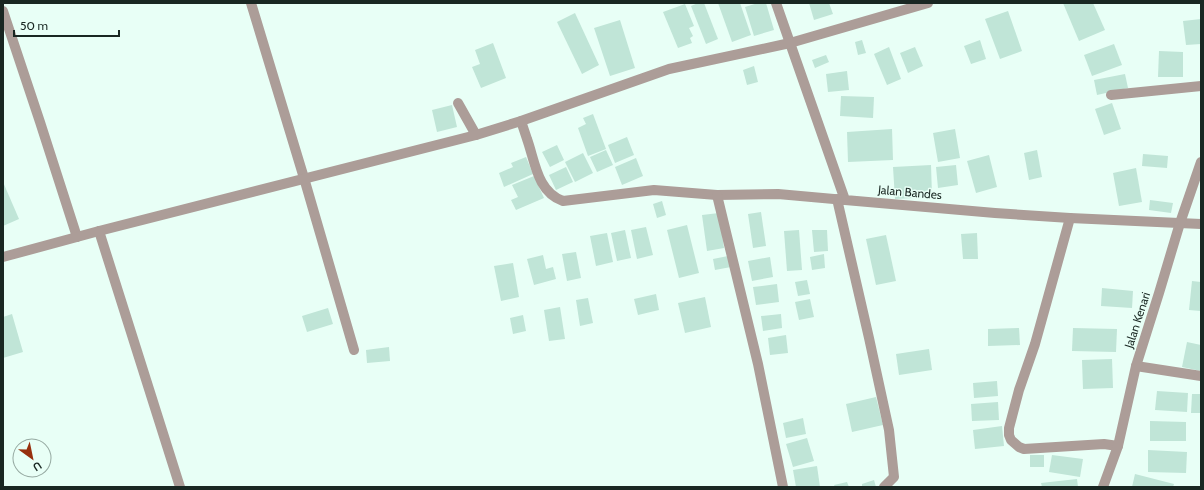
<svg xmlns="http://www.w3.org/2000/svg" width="1204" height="490" viewBox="0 0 1204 490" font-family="Cabin,sans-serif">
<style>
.building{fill:#c0e5d7}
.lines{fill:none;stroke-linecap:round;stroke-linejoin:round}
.minor{stroke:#ac9d98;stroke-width:10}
.labels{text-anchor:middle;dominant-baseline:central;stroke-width:3;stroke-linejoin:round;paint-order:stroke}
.street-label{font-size:12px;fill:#192722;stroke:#e8fff6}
</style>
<rect width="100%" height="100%" fill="#e8fff6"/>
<g class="building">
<path d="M 698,3 L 704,3 L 718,39 L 706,44 L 691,6 Z"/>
<path d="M 718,3 L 740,3 L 751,35 L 732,42 Z"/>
<path d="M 758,3 L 766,3 L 774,30 L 754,36 L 745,7 Z"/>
<path d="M 809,3 L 829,3 L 833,14 L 814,20 Z"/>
<path d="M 1063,3 L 1093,3 L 1105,30 L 1079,41 Z"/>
<path d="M 685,4 L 694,26 L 689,28 L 693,36 L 690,38 L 692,43 L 678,48 L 663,12 Z"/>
<path d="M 1008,11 L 1022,51 L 1000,59 L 985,19 Z"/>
<path d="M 575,13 L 599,65 L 582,74 L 557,22 Z"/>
<path d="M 1201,19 L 1201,44 L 1186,45 L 1183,21 Z"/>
<path d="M 620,20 L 635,68 L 610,76 L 594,28 Z"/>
<path d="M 862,40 L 866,53 L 858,55 L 855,42 Z"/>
<path d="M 980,40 L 986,59 L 971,64 L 964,46 Z"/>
<path d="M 493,43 L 506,78 L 481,88 L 472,67 L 480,64 L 475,50 Z"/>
<path d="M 1114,44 L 1122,65 L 1092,76 L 1084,55 Z"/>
<path d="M 889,47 L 901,79 L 887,85 L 874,54 Z"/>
<path d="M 915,47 L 923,66 L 908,73 L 900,53 Z"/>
<path d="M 1159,51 L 1183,52 L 1183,77 L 1158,77 Z"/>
<path d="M 826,55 L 829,62 L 815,68 L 812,60 Z"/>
<path d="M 754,66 L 758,82 L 747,85 L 743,70 Z"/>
<path d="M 847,71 L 849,90 L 828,92 L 826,74 Z"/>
<path d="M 1125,74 L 1128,88 L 1097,95 L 1094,80 Z"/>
<path d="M 841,96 L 874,97 L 873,118 L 840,116 Z"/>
<path d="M 1112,103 L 1121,129 L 1104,135 L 1095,109 Z"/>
<path d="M 452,105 L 457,127 L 437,132 L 432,110 Z"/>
<path d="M 593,114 L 606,149 L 588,156 L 578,128 L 586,124 L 583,118 Z"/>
<path d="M 892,129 L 893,160 L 848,162 L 847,132 Z"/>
<path d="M 955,129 L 960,158 L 938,162 L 933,133 Z"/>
<path d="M 627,137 L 634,155 L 615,163 L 608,145 Z"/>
<path d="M 557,145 L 564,160 L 550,167 L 542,152 Z"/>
<path d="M 606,150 L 613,165 L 597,172 L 590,157 Z"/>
<path d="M 1037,150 L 1042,177 L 1029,180 L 1024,153 Z"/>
<path d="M 583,153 L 593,173 L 575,182 L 565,162 Z"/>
<path d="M 1143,154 L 1168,156 L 1167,168 L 1142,166 Z"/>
<path d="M 989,155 L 997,187 L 976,193 L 967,161 Z"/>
<path d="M 526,157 L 533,174 L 504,187 L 499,173 L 513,167 L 511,163 Z"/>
<path d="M 636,158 L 643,176 L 622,185 L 615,167 Z"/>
<path d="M 931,165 L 932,197 L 895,199 L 893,167 Z"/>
<path d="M 956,165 L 958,185 L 938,188 L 936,167 Z"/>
<path d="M 566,167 L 573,182 L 556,190 L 549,175 Z"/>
<path d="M 1136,168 L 1142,202 L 1119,206 L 1113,173 Z"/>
<path d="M 534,176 L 544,198 L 516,210 L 511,200 L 518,197 L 512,185 Z"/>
<path d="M 3,182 L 19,219 L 3,226 Z"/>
<path d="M 1150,200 L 1173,203 L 1171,213 L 1149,210 Z"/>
<path d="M 662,201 L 666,215 L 657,218 L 653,204 Z"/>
<path d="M 761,212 L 766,246 L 753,248 L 748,214 Z"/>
<path d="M 719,213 L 724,248 L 707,251 L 702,215 Z"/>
<path d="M 687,225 L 699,273 L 679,278 L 667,230 Z"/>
<path d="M 646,227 L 653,255 L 637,259 L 631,230 Z"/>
<path d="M 625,230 L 631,258 L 617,261 L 611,233 Z"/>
<path d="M 799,230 L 802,270 L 787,271 L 784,231 Z"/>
<path d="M 812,230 L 827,230 L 828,251 L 814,252 Z"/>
<path d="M 607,233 L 613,262 L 596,266 L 590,236 Z"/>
<path d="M 977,233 L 978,259 L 963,259 L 961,234 Z"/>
<path d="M 886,235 L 896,281 L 876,285 L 866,239 Z"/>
<path d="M 576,252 L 581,278 L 567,281 L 562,254 Z"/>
<path d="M 824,254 L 825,268 L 812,270 L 810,257 Z"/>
<path d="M 543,255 L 546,269 L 553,267 L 556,279 L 534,285 L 527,259 Z"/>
<path d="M 728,256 L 731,267 L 715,270 L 713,259 Z"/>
<path d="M 770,257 L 773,277 L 752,281 L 748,261 Z"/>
<path d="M 513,263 L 519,297 L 501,301 L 494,266 Z"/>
<path d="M 807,280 L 810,294 L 798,296 L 795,282 Z"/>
<path d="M 1192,281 L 1201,282 L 1201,311 L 1189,310 Z"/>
<path d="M 777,284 L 779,302 L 756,305 L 753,287 Z"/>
<path d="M 1102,288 L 1133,291 L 1132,308 L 1101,306 Z"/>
<path d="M 656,294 L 659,310 L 638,315 L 634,299 Z"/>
<path d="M 705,297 L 711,327 L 685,333 L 678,303 Z"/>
<path d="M 588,298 L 593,323 L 580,326 L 576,300 Z"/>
<path d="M 810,299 L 814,317 L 799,320 L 795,302 Z"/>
<path d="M 560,307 L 565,339 L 549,341 L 544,310 Z"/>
<path d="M 328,308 L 333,324 L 307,332 L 302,316 Z"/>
<path d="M 12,314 L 23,352 L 3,358 L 3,317 Z"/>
<path d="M 781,314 L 782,328 L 763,331 L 761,316 Z"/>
<path d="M 523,315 L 526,331 L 513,334 L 510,318 Z"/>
<path d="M 1019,328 L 1020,345 L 988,346 L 988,329 Z"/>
<path d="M 1073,328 L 1117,329 L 1116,352 L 1072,351 Z"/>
<path d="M 786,335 L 788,353 L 770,355 L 768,338 Z"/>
<path d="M 1187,342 L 1201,345 L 1201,371 L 1182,367 Z"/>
<path d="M 389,347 L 390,361 L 367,363 L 366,350 Z"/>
<path d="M 929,349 L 932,370 L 899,375 L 896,354 Z"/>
<path d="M 1112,359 L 1113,388 L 1083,389 L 1082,360 Z"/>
<path d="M 997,381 L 998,396 L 974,398 L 973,383 Z"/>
<path d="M 1157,391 L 1188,393 L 1187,412 L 1155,410 Z"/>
<path d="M 1192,394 L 1201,394 L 1201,413 L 1191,413 Z"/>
<path d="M 876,397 L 883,425 L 852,432 L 846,404 Z"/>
<path d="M 998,402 L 999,420 L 972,421 L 971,404 Z"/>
<path d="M 803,418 L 806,434 L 786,438 L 783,423 Z"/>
<path d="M 1150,421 L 1186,422 L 1186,441 L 1150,441 Z"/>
<path d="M 1002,426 L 1004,446 L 975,449 L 973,430 Z"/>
<path d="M 807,438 L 814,461 L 793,467 L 786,444 Z"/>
<path d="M 1148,450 L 1187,452 L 1186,473 L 1148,472 Z"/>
<rect x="1030" y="455" width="14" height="12"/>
<path d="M 1052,455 L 1083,459 L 1080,477 L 1049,472 Z"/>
<path d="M 817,466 L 820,487 L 796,487 L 793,470 Z"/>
<path d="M 1135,474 L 1174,484 L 1173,487 L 1132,487 Z"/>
<path d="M 1077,479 L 1078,487 L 1042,487 L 1041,483 Z"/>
<path d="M 874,480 L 876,487 L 862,487 L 862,484 Z"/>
<path d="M 847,482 L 849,487 L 835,487 L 834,485 Z"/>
</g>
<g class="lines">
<g class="minor">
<path d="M 251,3 L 304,178 L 354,350"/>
<path d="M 776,3 L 845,200 L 995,213 L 1070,218 L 1201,224"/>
<path d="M 3,11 L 40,122 L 77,237"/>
<path d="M 1111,95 L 1201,86"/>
<path d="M 458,103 L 476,135"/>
<path d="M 521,121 C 523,127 525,133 527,139 C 535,161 537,192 563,201 L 654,190 L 717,195 L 778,194 L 845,200"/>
<path d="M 717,195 L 758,364 L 783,487"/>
<path d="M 837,199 L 869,338 L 889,430 L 894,477 L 884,487"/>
<path d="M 1070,218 L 1035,344 L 1019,390 L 1009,428 L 1009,435 L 1011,440 L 1019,447 L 1024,449 L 1104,444 L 1118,446"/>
<path d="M 99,231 L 180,487"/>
<path d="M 3,257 L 99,231 L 476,135 L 521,121 L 669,69 L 790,43 L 928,3"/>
<path d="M 1136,366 L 1201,376"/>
<path d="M 1103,487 L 1118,446 L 1136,366 L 1159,293 L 1180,223 L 1201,162"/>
</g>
</g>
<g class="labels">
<g class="street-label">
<text transform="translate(910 192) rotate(5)">Jalan Bandes</text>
<text transform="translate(1137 320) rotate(-72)">Jalan Kenari</text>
</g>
</g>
<rect width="1204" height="490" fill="none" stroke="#192722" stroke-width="8"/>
<g transform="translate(32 458) rotate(147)"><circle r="19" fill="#e8fff6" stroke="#95a9a1"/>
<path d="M0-3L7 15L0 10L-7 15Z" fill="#97300e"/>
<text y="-6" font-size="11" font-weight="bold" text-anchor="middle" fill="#192722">U</text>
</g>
<path d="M14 30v6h105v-6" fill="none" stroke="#192722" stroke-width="2"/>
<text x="20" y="30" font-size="12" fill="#192722" stroke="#e8fff6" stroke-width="3" paint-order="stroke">50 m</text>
</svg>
